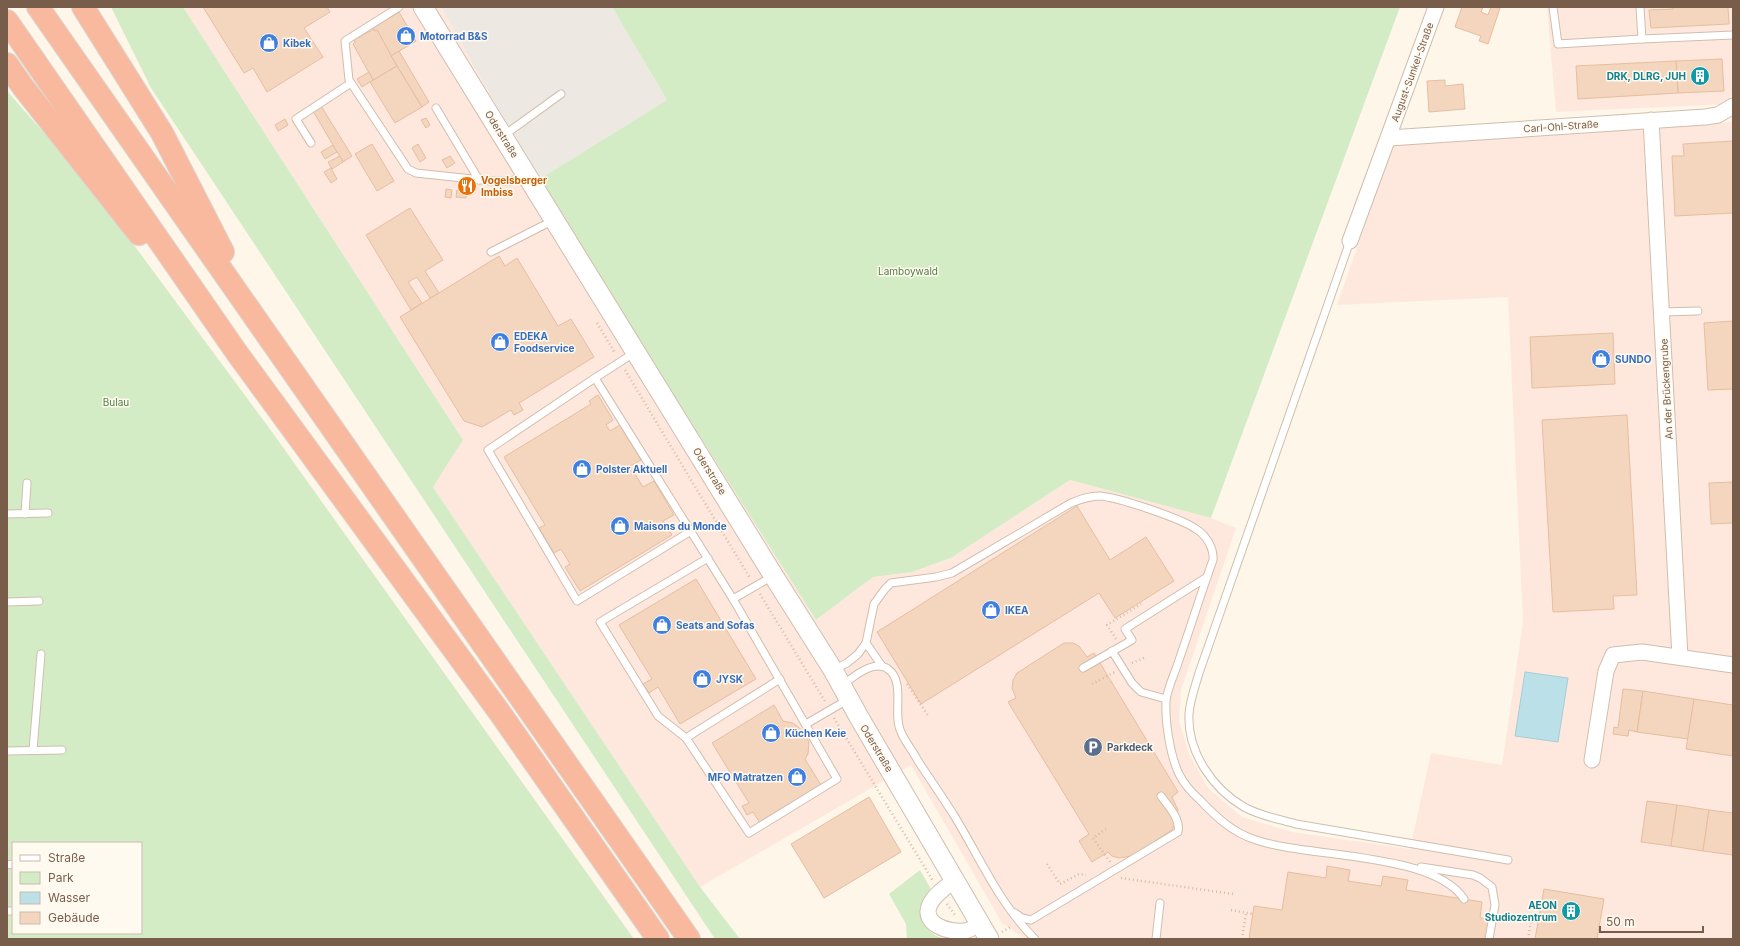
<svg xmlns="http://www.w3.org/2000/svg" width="1740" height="946" viewBox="0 0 1740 946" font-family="Inter,sans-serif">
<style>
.commercial{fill:#fee8dd}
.industrial{fill:#eee8e2}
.green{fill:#d4ecc6;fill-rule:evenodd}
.water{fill:#bce0e8;stroke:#a2cfda}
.building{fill:#f4d6bf;stroke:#e7bd9f}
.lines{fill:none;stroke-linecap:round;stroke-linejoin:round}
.service-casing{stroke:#d0bead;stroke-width:9}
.minor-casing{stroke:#d0bead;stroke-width:17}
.tertiary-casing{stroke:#d0bead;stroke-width:21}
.motorway-casing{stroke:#dcd5d0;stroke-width:24}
.path{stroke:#d9b9a2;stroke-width:2.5;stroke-dasharray:1 3;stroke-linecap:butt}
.service{stroke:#fff;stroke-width:7}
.minor{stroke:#fff;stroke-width:15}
.tertiary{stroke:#fff;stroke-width:19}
.motorway{stroke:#f9b99e;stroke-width:22}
.labels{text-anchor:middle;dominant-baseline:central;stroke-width:3;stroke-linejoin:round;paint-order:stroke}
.shop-label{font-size:10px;font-weight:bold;fill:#366cbe;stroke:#fffaf0;text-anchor:start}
.street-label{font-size:10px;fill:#795d4b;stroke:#fffaf0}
.culture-label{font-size:10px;font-weight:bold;fill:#0d838f;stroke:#fffaf0;text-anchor:end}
.food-label{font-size:10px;font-weight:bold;fill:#c56008;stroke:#fffaf0;text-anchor:start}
.park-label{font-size:10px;fill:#527f42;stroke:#fffaf0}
.service-label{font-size:10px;font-weight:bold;fill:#4e5e75;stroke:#fffaf0;text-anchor:start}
</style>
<rect width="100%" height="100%" fill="#fdf6e9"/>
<g class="commercial">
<path d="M 183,7 L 441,7 L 538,180 L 816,620 L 873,577 L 912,572 L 951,558 L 1070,480 L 1211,518 L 1236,528 L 1181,690 L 1179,721 L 1189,754 L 1208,788 L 1242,817 L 1292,832 L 1410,849 L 1431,753 L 1502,765 L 1523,623 L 1508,297 L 1337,305 L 1393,145 L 1733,122 L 1733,939 L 1026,939 L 1002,923 L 911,765 L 700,887 L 433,487 L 463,440 Z"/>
<path d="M 1547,7 L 1733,7 L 1733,91 L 1728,104 L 1556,112 Z"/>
</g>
<path class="industrial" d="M 441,7 L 612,7 L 667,100 L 538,180 Z"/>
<g class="green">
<path d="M 111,7 L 183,7 L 463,440 L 433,487 L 700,887 L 740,939 L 715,939 L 151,88 Z"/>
<path d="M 612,7 L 1400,7 L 1211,518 L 1070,480 L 951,558 L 912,572 L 873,577 L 816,620 L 538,180 L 667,100 Z"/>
<path d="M 7,91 L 88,183 L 267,425 L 634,939 L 7,939 ZM 13,843 L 141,843 L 141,933 L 13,933 Z"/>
<path d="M 920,870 L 932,891 L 920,909 C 924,925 929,937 948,939 L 907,939 L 906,924 L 889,894 Z"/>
</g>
<path class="water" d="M 1525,672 L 1568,678 L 1558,742 L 1515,736 Z"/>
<g class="building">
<path d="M 203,7 L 327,7 L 330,12 L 304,28 L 323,57 L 267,92 L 253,68 L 244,73 Z"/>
<path d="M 1462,7 L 1483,7 L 1481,12 L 1488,15 L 1491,7 L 1500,8 L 1488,44 L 1479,41 L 1481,36 L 1455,27 Z"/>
<path d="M 1673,7 L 1728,7 L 1729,24 L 1651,28 L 1649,10 L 1673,9 Z"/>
<path d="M 399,12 L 416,41 L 391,56 L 377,30 L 375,31 L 373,28 Z"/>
<path d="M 374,29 L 375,31 L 377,30 L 397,66 L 373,80 L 353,44 L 355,42 L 354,40 Z"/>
<path d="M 399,51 L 429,102 L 422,107 L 391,56 Z"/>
<path d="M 1722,59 L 1724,91 L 1678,93 L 1676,61 Z"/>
<path d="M 1676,61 L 1678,93 L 1578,99 L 1576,66 Z"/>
<path d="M 397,66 L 422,107 L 395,123 L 370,82 Z"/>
<path d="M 369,72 L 373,80 L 362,87 L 357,79 Z"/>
<path d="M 1445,80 L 1445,86 L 1463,84 L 1465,109 L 1429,112 L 1427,81 Z"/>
<path d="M 321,106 L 352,156 L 343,162 L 313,111 Z"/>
<path d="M 426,118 L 430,125 L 426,128 L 421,120 Z"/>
<path d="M 285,119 L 288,125 L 278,131 L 275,125 Z"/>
<path d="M 1733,141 L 1733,213 L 1675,216 L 1672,156 L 1684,156 L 1683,144 Z"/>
<path d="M 372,144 L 394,181 L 377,191 L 355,154 Z"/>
<path d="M 418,144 L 426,158 L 420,162 L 412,148 Z"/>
<path d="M 333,145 L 337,152 L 325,159 L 321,152 Z"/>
<path d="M 340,156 L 343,162 L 332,169 L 328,162 Z"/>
<path d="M 450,156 L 455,163 L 447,168 L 442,160 Z"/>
<path d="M 331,168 L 337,179 L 331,183 L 324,172 Z"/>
<path d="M 446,189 L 452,190 L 451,198 L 445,197 Z"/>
<path d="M 457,190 L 467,192 L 466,198 L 456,197 Z"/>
<path d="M 410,208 L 443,260 L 425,271 L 439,293 L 430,298 L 417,277 L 408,282 L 422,303 L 411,310 L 366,235 Z"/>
<path d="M 499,256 L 505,266 L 517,258 L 558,326 L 571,319 L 594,357 L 519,403 L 523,410 L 514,415 L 511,410 L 482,427 L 464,421 L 400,317 Z"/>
<path d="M 1733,321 L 1733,389 L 1708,390 L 1704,323 Z"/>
<path d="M 1613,333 L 1615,384 L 1532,388 L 1530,337 Z"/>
<path d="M 598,395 L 613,420 L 606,425 L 610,431 L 620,425 L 641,460 L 630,466 L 643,487 L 654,481 L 674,515 L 663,521 L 672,535 L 580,591 L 565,567 L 570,564 L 561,549 L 554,553 L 539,528 L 545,525 L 504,457 L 591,404 L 589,401 Z"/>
<path d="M 1627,415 L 1637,595 L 1613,596 L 1614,609 L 1553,612 L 1542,420 Z"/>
<path d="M 1733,482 L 1733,523 L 1711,524 L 1709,483 Z"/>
<path d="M 1077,506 L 1110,560 L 1146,537 L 1174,581 L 1115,618 L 1099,593 L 921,704 L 877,632 Z"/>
<path d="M 696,579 L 756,679 L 680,724 L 658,687 L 649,693 L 643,684 L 652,679 L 619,625 Z"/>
<path d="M 1064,643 L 1073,643 L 1079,646 L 1087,657 L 1094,653 L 1178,792 L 1172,797 L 1178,810 L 1177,819 L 1172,830 L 1132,856 L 1119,858 L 1112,856 L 1108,852 L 1092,862 L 1079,841 L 1089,834 L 1008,702 L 1016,698 L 1012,688 L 1013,680 L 1017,673 Z"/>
<path d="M 1623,689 L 1643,691 L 1637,732 L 1629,730 L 1628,736 L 1613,734 L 1614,727 L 1618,728 Z"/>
<path d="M 1643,691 L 1694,699 L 1688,739 L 1637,732 Z"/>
<path d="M 1694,699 L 1733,705 L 1733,756 L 1686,749 Z"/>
<path d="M 774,705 L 783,721 L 793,723 L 803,731 L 809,742 L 808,754 L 805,759 L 821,785 L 760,823 L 753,812 L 747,815 L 742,806 L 749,803 L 712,743 Z"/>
<path d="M 869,797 L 901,852 L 824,898 L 791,844 Z"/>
<path d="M 1647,801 L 1677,805 L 1671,846 L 1641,842 Z"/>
<path d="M 1677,805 L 1709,810 L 1703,851 L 1671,846 Z"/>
<path d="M 1709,810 L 1733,813 L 1733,855 L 1703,851 Z"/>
<path d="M 1327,866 L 1350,870 L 1348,881 L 1381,886 L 1383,876 L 1408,880 L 1406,890 L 1482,902 L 1480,918 L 1490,919 L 1486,939 L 1249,939 L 1254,906 L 1282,910 L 1288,872 L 1326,878 Z"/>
<path d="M 1544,889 L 1604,899 L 1597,939 L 1535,939 Z"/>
</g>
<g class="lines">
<defs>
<g id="service">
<path d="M 399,7 L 345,41 L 349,80 L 408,169 L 416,173 L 491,181 L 512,181 L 526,174"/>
<path d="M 1553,7 L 1558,44 L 1642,39"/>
<path d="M 1640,7 L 1642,39 L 1733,35"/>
<path d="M 436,108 L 479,180"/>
<path d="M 503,136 L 561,94"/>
<path d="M 311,143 L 296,119 L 351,83"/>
<path d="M 1350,241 L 1199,673 C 1195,687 1190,700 1189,714 C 1187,752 1213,789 1244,807 C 1260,816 1279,819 1296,824 L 1508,860"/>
<path d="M 491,252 L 554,220"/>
<path d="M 1662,312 L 1698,311"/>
<path d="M 634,353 L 595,378 L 733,599 L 837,779 L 749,833 L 686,738 L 658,716 L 600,622 L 708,558"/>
<path d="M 595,378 L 488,450 L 577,601 L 691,531"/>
<path d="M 7,514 L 48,513"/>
<path d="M 25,514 L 27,483"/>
<path d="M 733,599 L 773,576"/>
<path d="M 7,602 L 39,601"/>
<path d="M 866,643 L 882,666"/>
<path d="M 1112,651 L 1132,683 L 1141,692 L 1166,699"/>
<path d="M 1083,668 L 1132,640 L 1125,629 L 1207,577"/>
<path d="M 833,670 L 847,663 L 858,654 L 866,643 L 874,604 L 885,589 L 891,583 L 936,577 L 952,573 L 1071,503 C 1081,499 1089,496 1100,496 C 1117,497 1183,519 1196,529 C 1206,535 1214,548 1213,560 C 1201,593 1191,626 1179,660 C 1175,673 1168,687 1166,700 C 1165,722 1170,755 1179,774 C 1184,784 1192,793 1200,800 C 1216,817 1233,833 1256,840 C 1309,858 1433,852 1464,899"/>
<path d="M 842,685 C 854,677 873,659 888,669 C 906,682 892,714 901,732 C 905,742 913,751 918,761 C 930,779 943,798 955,817 C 980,858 1000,905 1035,939"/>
<path d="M 806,724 L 849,699"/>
<path d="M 686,738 L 780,679"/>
<path d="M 33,750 L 41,654"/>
<path d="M 7,751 L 62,750"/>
<path d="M 7,865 L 13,864"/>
<path d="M 1421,867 L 1473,875 L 1480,878 L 1492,887 L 1495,905 L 1489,939"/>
<path d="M 7,911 L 13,911"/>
<path d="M 1015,913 L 1022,918 L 1031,920 L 1178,832 C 1181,819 1168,806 1161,796"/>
<path d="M 1156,939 L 1160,903"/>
</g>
<g id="minor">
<path d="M 1651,120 L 1680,657"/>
<path d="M 1389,138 L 1705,117 L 1718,115 L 1733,106"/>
<path d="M 1350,241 L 1436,7"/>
<path d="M 1592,760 L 1606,671 L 1613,655 L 1642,652 L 1733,665"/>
<path d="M 955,880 C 946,887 935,894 930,904 C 920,924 949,933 964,931 C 969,931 976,926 981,923"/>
</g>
<path id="tertiary" d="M 423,7 L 773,575 L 833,670 L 860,719 L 989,939"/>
<g id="motorway">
<path d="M 38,7 L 689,939"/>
<path d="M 83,7 L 162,133 L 223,252"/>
<path d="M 7,21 L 237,353 L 500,713 L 658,939"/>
<path d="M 7,64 L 23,87 L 139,234"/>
</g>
</defs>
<use href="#service" class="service-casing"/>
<use href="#minor" class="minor-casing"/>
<use href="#tertiary" class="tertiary-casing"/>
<use href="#motorway" class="motorway-casing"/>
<g class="path">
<path d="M 597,323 L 615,353"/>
<path d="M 625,370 L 750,578"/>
<path d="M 760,594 L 826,703"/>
<path d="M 1116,639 L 1107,625 L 1141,604"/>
<path d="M 1132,663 L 1144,658"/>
<path d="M 907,684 L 929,717"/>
<path d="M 1092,684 L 1115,672"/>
<path d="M 834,718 L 933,881"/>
<path d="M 1106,829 L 1093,838 L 1110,862"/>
<path d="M 1047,864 L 1060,884 L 1079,874 L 1086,875"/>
<path d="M 1121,878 L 1233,894"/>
<path d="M 947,904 L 955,915"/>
<path d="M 1231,910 L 1253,914"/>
<path d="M 1002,932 L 1012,926"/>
<path d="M 1242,939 L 1246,913"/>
<path d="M 1528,939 L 1531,921 L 1538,922"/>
</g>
<use href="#service" class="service"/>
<use href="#minor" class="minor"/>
<use href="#tertiary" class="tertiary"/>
<use href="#motorway" class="motorway"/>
</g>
<defs>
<symbol id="shop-disc" viewBox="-11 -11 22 22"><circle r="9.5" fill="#3f7fe0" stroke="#fffaf0"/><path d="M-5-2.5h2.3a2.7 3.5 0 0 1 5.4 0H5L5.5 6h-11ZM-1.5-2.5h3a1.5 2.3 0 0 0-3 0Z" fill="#fff"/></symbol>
<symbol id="building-disc" viewBox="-11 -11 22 22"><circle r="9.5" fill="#0f9aa8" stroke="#fffaf0"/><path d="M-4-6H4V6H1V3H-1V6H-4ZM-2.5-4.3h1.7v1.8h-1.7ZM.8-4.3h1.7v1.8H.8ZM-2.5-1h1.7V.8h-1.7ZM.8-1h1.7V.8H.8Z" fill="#fff"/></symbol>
<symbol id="restaurant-disc" viewBox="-11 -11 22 22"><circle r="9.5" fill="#e8710a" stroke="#fffaf0"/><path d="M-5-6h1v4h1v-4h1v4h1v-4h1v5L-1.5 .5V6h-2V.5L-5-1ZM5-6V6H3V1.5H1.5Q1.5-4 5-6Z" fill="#fff"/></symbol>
<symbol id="parking-disc" viewBox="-11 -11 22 22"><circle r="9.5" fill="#5c6f8a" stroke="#fffaf0"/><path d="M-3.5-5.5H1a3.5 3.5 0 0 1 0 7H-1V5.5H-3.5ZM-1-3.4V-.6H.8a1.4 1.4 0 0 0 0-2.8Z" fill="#fff"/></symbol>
</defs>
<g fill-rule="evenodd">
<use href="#shop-disc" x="395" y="25" width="22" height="22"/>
<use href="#shop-disc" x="258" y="32" width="22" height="22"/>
<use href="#building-disc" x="1689" y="65" width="22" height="22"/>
<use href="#restaurant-disc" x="456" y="175" width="22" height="22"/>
<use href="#shop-disc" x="489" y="331" width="22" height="22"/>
<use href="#shop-disc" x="1590" y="348" width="22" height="22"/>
<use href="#shop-disc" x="571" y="458" width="22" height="22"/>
<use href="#shop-disc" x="609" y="515" width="22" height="22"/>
<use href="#shop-disc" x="980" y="599" width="22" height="22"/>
<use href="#shop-disc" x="651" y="614" width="22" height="22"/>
<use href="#shop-disc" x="691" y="668" width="22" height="22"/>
<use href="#shop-disc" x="760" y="722" width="22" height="22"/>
<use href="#parking-disc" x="1082" y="736" width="22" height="22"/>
<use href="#shop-disc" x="786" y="766" width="22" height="22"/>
<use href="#building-disc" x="1560" y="900" width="22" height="22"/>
</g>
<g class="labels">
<g class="shop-label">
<text x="420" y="36">Motorrad B&amp;S</text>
<text x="283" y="43">Kibek</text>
<text x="514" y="336">EDEKA<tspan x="514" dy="12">Foodservice</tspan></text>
<text x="1615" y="359">SUNDO</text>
<text x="596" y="469">Polster Aktuell</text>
<text x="634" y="526">Maisons du Monde</text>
<text x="1005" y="610">IKEA</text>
<text x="676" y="625">Seats and Sofas</text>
<text x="716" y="679">JYSK</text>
<text x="785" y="733">Küchen Keie</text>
<text x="783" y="777" text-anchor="end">MFO Matratzen</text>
</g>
<g class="street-label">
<text transform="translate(1412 72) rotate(-70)">August-Sunkel-Straße</text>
<text transform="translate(1561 126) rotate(-4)">Carl-Ohl-Straße</text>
<text transform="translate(502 134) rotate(58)">Oderstraße</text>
<text transform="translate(1666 389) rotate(-93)">An der Brückengrube</text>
<text transform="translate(710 471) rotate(58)">Oderstraße</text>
<text transform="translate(877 748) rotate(59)">Oderstraße</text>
</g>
<g class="culture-label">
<text x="1686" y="76">DRK, DLRG, JUH</text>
<text x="1557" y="905">AEON<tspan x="1557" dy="12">Studiozentrum</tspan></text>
</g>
<g class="food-label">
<text x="481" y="180">Vogelsberger<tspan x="481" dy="12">Imbiss</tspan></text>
</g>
<g class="park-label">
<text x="908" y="271">Lamboywald</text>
<text x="116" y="402">Bulau</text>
</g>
<g class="service-label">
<text x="1107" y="747">Parkdeck</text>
</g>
</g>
<rect width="1740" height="946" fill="none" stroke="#795d4b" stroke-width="16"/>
<rect x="12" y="842" width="130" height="92" fill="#fffaf0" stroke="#c9bbae"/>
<rect x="20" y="855" width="20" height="6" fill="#ffffff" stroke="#c9bbae"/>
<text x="48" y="862" font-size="12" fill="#795d4b">Straße</text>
<rect x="20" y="872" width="20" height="12" fill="#d4ecc6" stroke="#c9bbae"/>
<text x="48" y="882" font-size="12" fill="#795d4b">Park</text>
<rect x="20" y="892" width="20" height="12" fill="#bce0e8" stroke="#c9bbae"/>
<text x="48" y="902" font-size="12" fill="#795d4b">Wasser</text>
<rect x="20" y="912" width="20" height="12" fill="#f4d6bf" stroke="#c9bbae"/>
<text x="48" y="922" font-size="12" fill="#795d4b">Gebäude</text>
<path d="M1600 926v6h103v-6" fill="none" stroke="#795d4b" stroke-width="2"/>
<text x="1606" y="926" font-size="12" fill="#795d4b" stroke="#fffaf0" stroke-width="3" paint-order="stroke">50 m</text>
</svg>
